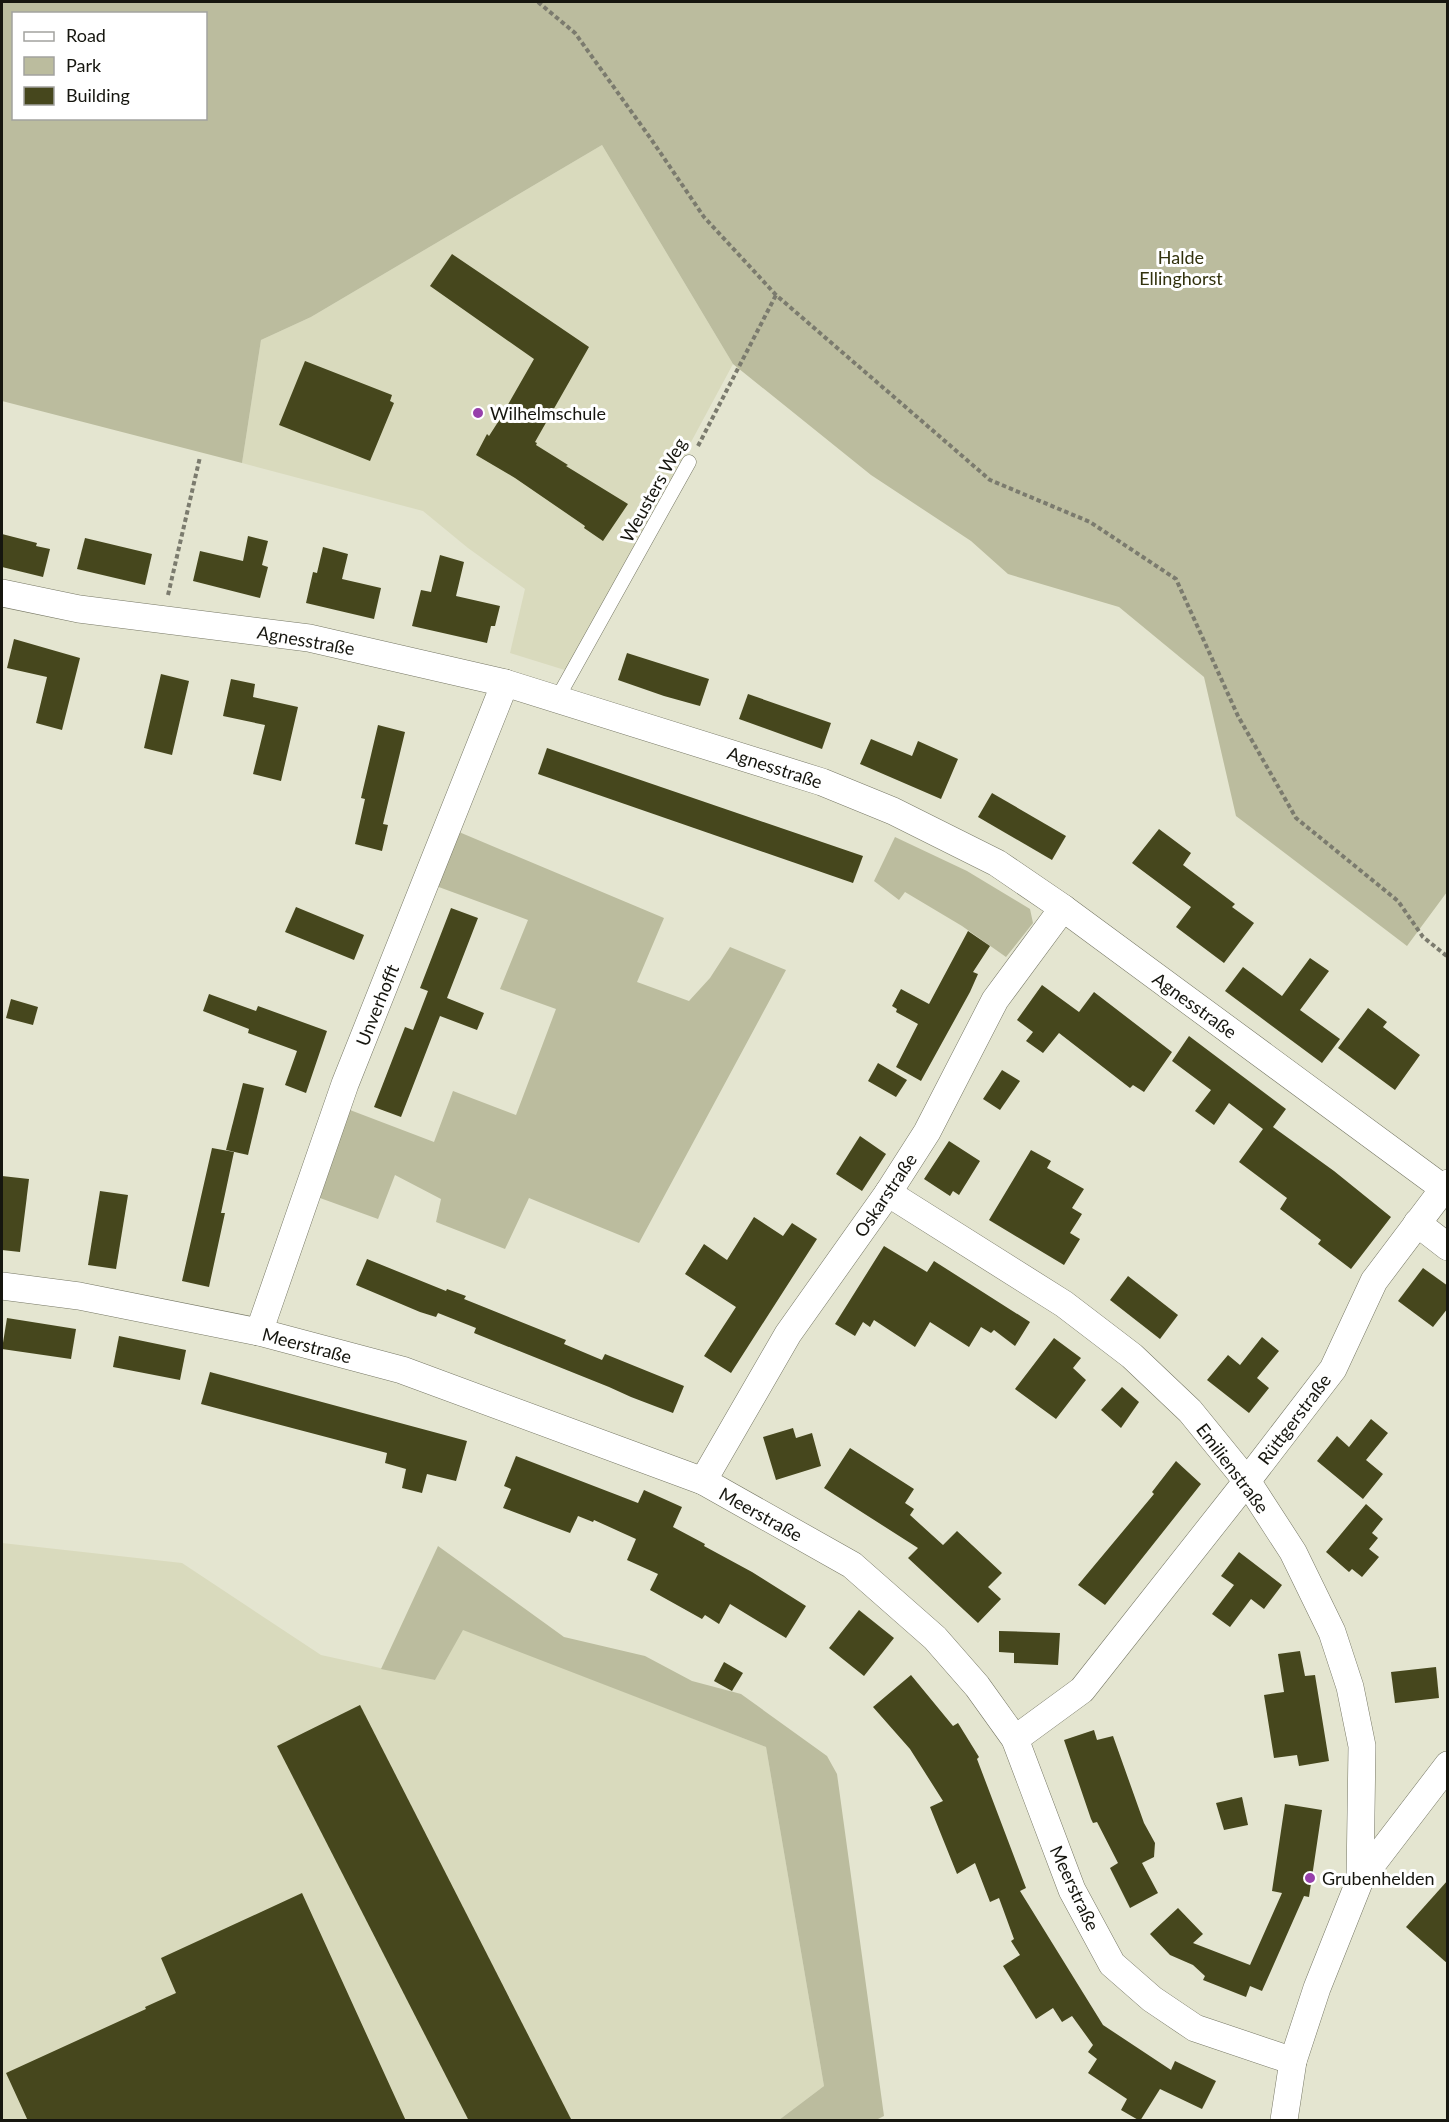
<svg xmlns="http://www.w3.org/2000/svg" width="1449" height="2122" viewBox="0 0 1449 2122" font-family="Lato,sans-serif">
<style>
.built{fill:#d9dabd}
.green{fill:#bbbc9e;fill-rule:evenodd}
.building{fill:#46471d}
.lines{fill:none;stroke-linecap:round;stroke-linejoin:round}
.service-casing{stroke:#767764;stroke-width:15}
.minor-casing{stroke:#767764;stroke-width:28}
.path{stroke:#7b7b6e;stroke-width:4;stroke-dasharray:4.5 3;stroke-linecap:butt}
.service{stroke:#fff;stroke-width:14}
.minor{stroke:#fff;stroke-width:27}
.poi-dot{fill:#973fab;stroke:#fff;stroke-width:2}
.labels{text-anchor:middle;dominant-baseline:central;stroke-width:6;stroke-linejoin:round;paint-order:stroke}
.park-label{font-size:18px;fill:#32320d;stroke:#fff}
.poi-label{font-size:18px;fill:#16160f;stroke:#fff;text-anchor:start}
.street-label{font-size:18px;fill:#16160f;stroke:#fff}
</style>
<rect width="100%" height="100%" fill="#e4e5d0"/>
<g class="built">
<path d="M 602,145 L 733,364 L 568,671 L 510,653 L 525,589 L 468,548 L 423,511 L 242,463 L 261,340 L 311,317 Z"/>
<path d="M 2,1543 L 182,1563 L 321,1655 L 435,1680 L 463,1629 L 766,1747 L 824,2086 L 779,2120 L 2,2120 Z"/>
</g>
<g class="green">
<path d="M 2,2 L 1447,2 L 1447,892 L 1407,946 L 1236,816 L 1204,677 L 1119,607 L 1008,574 L 971,541 L 871,475 L 733,364 L 602,145 L 311,317 L 261,340 L 242,463 L 2,401 ZM 14,14 L 206,14 L 206,118 L 14,118 Z"/>
<path d="M 459,832 L 664,918 L 637,982 L 689,1001 L 710,978 L 730,947 L 786,970 L 639,1243 L 529,1198 L 505,1249 L 436,1222 L 441,1199 L 395,1175 L 378,1219 L 320,1198 L 350,1110 L 434,1142 L 453,1091 L 516,1115 L 556,1009 L 500,989 L 528,920 L 436,886 Z"/>
<path d="M 895,837 L 967,871 L 1030,909 L 1033,923 L 1006,957 L 962,926 L 905,892 L 899,900 L 874,881 Z"/>
<path d="M 438,1546 L 564,1637 L 645,1656 L 692,1681 L 741,1694 L 827,1756 L 837,1774 L 884,2116 L 876,2120 L 779,2120 L 824,2086 L 766,1747 L 463,1630 L 435,1680 L 381,1669 Z"/>
</g>
<g class="building">
<path d="M 452,254 L 589,347 L 535,442 L 537,443 L 536,445 L 568,465 L 566,466 L 628,504 L 603,541 L 584,528 L 585,526 L 515,478 L 476,455 L 487,434 L 489,436 L 498,422 L 534,359 L 430,286 Z"/>
<path d="M 305,361 L 392,395 L 390,401 L 394,403 L 370,461 L 279,425 Z"/>
<path d="M 2,534 L 37,543 L 36,546 L 50,549 L 43,577 L 2,567 Z"/>
<path d="M 248,536 L 268,541 L 262,565 L 268,567 L 260,598 L 193,581 L 200,551 L 243,561 Z"/>
<path d="M 85,538 L 152,554 L 145,585 L 77,569 Z"/>
<path d="M 323,547 L 348,554 L 342,579 L 381,588 L 374,619 L 306,603 L 313,572 L 317,573 Z"/>
<path d="M 440,555 L 464,562 L 456,596 L 500,606 L 495,626 L 491,626 L 487,643 L 412,626 L 421,590 L 431,592 Z"/>
<path d="M 14,639 L 80,658 L 62,730 L 36,723 L 47,677 L 7,668 Z"/>
<path d="M 627,653 L 709,679 L 700,706 L 664,696 L 618,680 Z"/>
<path d="M 161,674 L 189,681 L 172,755 L 144,748 Z"/>
<path d="M 231,679 L 255,684 L 253,697 L 298,707 L 281,781 L 253,774 L 265,725 L 223,716 Z"/>
<path d="M 748,694 L 831,723 L 822,749 L 739,719 Z"/>
<path d="M 378,725 L 405,732 L 383,824 L 388,825 L 382,851 L 355,844 L 365,799 L 361,798 Z"/>
<path d="M 871,739 L 912,756 L 918,741 L 958,759 L 941,799 L 860,764 Z"/>
<path d="M 547,748 L 863,856 L 853,883 L 538,774 Z"/>
<path d="M 992,793 L 1066,836 L 1052,860 L 978,817 Z"/>
<path d="M 1159,829 L 1191,853 L 1183,865 L 1235,904 L 1232,907 L 1254,923 L 1224,963 L 1176,927 L 1191,907 L 1132,863 Z"/>
<path d="M 296,907 L 364,935 L 354,960 L 285,932 Z"/>
<path d="M 451,908 L 478,918 L 447,998 L 484,1013 L 477,1030 L 440,1016 L 401,1117 L 374,1107 L 405,1027 L 413,1030 L 428,991 L 420,988 Z"/>
<path d="M 968,931 L 990,946 L 973,972 L 978,974 L 970,992 L 921,1081 L 896,1067 L 918,1024 L 896,1012 L 897,1009 L 892,1006 L 901,989 L 929,1004 Z"/>
<path d="M 1310,958 L 1329,971 L 1300,1010 L 1340,1039 L 1322,1063 L 1225,991 L 1243,967 L 1282,996 Z"/>
<path d="M 1042,985 L 1079,1012 L 1094,992 L 1172,1052 L 1144,1092 L 1133,1085 L 1130,1088 L 1059,1033 L 1043,1053 L 1026,1041 L 1033,1032 L 1017,1020 Z"/>
<path d="M 209,994 L 256,1011 L 258,1006 L 327,1031 L 306,1093 L 285,1085 L 297,1051 L 248,1033 L 249,1029 L 203,1011 Z"/>
<path d="M 11,999 L 38,1007 L 33,1025 L 6,1018 Z"/>
<path d="M 1368,1008 L 1387,1022 L 1383,1027 L 1420,1055 L 1395,1090 L 1338,1048 Z"/>
<path d="M 1189,1036 L 1286,1109 L 1273,1127 L 1334,1171 L 1391,1217 L 1351,1269 L 1318,1244 L 1321,1240 L 1280,1209 L 1287,1198 L 1239,1162 L 1263,1129 L 1229,1103 L 1214,1125 L 1195,1111 L 1211,1090 L 1172,1061 Z"/>
<path d="M 878,1063 L 907,1080 L 896,1097 L 868,1081 Z"/>
<path d="M 1002,1070 L 1020,1081 L 1000,1110 L 983,1099 Z"/>
<path d="M 243,1083 L 264,1088 L 248,1155 L 226,1150 Z"/>
<path d="M 860,1136 L 886,1154 L 862,1191 L 836,1174 Z"/>
<path d="M 949,1141 L 980,1161 L 959,1195 L 953,1191 L 950,1196 L 924,1179 Z"/>
<path d="M 212,1148 L 234,1152 L 221,1213 L 225,1213 L 209,1287 L 182,1281 Z"/>
<path d="M 1031,1150 L 1051,1161 L 1047,1168 L 1084,1189 L 1072,1208 L 1082,1214 L 1070,1233 L 1080,1239 L 1064,1265 L 989,1220 Z"/>
<path d="M 2,1176 L 29,1179 L 20,1252 L 2,1250 Z"/>
<path d="M 100,1191 L 128,1195 L 116,1269 L 88,1265 Z"/>
<path d="M 754,1217 L 783,1236 L 792,1223 L 817,1239 L 731,1373 L 704,1356 L 736,1307 L 685,1274 L 704,1244 L 727,1260 Z"/>
<path d="M 884,1246 L 927,1272 L 934,1261 L 1030,1322 L 1015,1346 L 994,1330 L 991,1333 L 981,1327 L 969,1347 L 930,1322 L 915,1347 L 874,1320 L 870,1327 L 863,1322 L 855,1336 L 835,1324 Z"/>
<path d="M 367,1259 L 446,1291 L 447,1289 L 466,1296 L 464,1299 L 566,1340 L 564,1344 L 602,1360 L 605,1354 L 684,1386 L 673,1413 L 631,1397 L 609,1387 L 474,1333 L 476,1328 L 438,1313 L 436,1317 L 420,1312 L 356,1285 Z"/>
<path d="M 1423,1268 L 1448,1286 L 1448,1308 L 1433,1327 L 1398,1301 Z"/>
<path d="M 1128,1276 L 1178,1315 L 1160,1339 L 1110,1300 Z"/>
<path d="M 7,1318 L 76,1329 L 71,1359 L 2,1349 Z"/>
<path d="M 119,1336 L 186,1350 L 180,1380 L 113,1367 Z"/>
<path d="M 1262,1337 L 1279,1351 L 1257,1378 L 1269,1388 L 1249,1413 L 1207,1380 L 1228,1355 L 1240,1365 Z"/>
<path d="M 1054,1338 L 1081,1358 L 1073,1368 L 1086,1380 L 1056,1419 L 1015,1389 Z"/>
<path d="M 210,1372 L 467,1441 L 456,1481 L 427,1474 L 422,1493 L 402,1488 L 406,1469 L 385,1463 L 387,1453 L 201,1404 Z"/>
<path d="M 1122,1387 L 1139,1402 L 1121,1428 L 1101,1410 Z"/>
<path d="M 1371,1419 L 1388,1433 L 1366,1460 L 1383,1474 L 1363,1499 L 1317,1461 L 1337,1436 L 1349,1447 Z"/>
<path d="M 793,1428 L 796,1438 L 812,1433 L 821,1466 L 776,1480 L 763,1437 Z"/>
<path d="M 850,1448 L 914,1489 L 905,1503 L 914,1509 L 910,1515 L 943,1545 L 957,1531 L 1002,1573 L 988,1587 L 1001,1599 L 978,1623 L 908,1558 L 918,1548 L 824,1488 Z"/>
<path d="M 516,1456 L 638,1503 L 644,1490 L 682,1507 L 673,1527 L 705,1544 L 704,1546 L 752,1572 L 806,1606 L 786,1638 L 730,1604 L 719,1624 L 705,1615 L 702,1619 L 650,1590 L 658,1574 L 627,1560 L 636,1539 L 594,1520 L 593,1522 L 578,1516 L 570,1533 L 503,1508 L 511,1489 L 504,1486 Z"/>
<path d="M 1176,1461 L 1201,1484 L 1105,1605 L 1078,1585 L 1154,1494 L 1152,1492 Z"/>
<path d="M 1366,1504 L 1383,1519 L 1372,1533 L 1378,1538 L 1369,1549 L 1379,1557 L 1362,1577 L 1352,1569 L 1349,1572 L 1326,1552 Z"/>
<path d="M 1239,1552 L 1282,1585 L 1264,1609 L 1251,1599 L 1230,1627 L 1212,1614 L 1234,1585 L 1221,1576 Z"/>
<path d="M 859,1610 L 894,1638 L 864,1676 L 829,1648 Z"/>
<path d="M 999,1631 L 1060,1633 L 1058,1665 L 1014,1663 L 1014,1653 L 999,1652 Z"/>
<path d="M 1300,1651 L 1305,1676 L 1315,1675 L 1329,1761 L 1299,1766 L 1297,1755 L 1274,1758 L 1264,1695 L 1284,1692 L 1278,1654 Z"/>
<path d="M 724,1662 L 743,1673 L 732,1691 L 714,1681 Z"/>
<path d="M 1436,1667 L 1439,1698 L 1395,1703 L 1391,1672 Z"/>
<path d="M 911,1675 L 953,1726 L 958,1723 L 979,1757 L 977,1759 L 1026,1888 L 1020,1891 L 1103,2025 L 1171,2070 L 1175,2061 L 1216,2081 L 1202,2109 L 1160,2089 L 1140,2121 L 1121,2110 L 1127,2099 L 1088,2073 L 1097,2059 L 1088,2052 L 1093,2045 L 1072,2016 L 1062,2022 L 1053,2008 L 1036,2019 L 1003,1966 L 1020,1955 L 1011,1941 L 1014,1939 L 999,1898 L 990,1902 L 975,1863 L 957,1874 L 930,1807 L 943,1801 L 910,1749 L 873,1707 Z"/>
<path d="M 360,1705 L 572,2121 L 469,2121 L 277,1746 Z"/>
<path d="M 1094,1730 L 1097,1740 L 1113,1736 L 1144,1823 L 1155,1843 L 1154,1857 L 1142,1863 L 1158,1893 L 1130,1908 L 1110,1868 L 1118,1863 L 1097,1822 L 1093,1823 L 1091,1819 L 1064,1740 Z"/>
<path d="M 1242,1797 L 1248,1825 L 1224,1830 L 1216,1803 Z"/>
<path d="M 1285,1804 L 1322,1810 L 1309,1897 L 1304,1896 L 1262,1991 L 1250,1986 L 1246,1997 L 1203,1980 L 1205,1976 L 1193,1965 L 1170,1955 L 1150,1934 L 1178,1908 L 1203,1934 L 1193,1943 L 1250,1965 L 1282,1893 L 1272,1891 Z"/>
<path d="M 1448,1880 L 1448,1964 L 1406,1927 Z"/>
<path d="M 302,1893 L 406,2121 L 28,2121 L 6,2073 L 146,2009 L 145,2007 L 176,1993 L 161,1958 Z"/>
</g>
<g class="lines">
<defs>
<path id="service" d="M 557,699 L 689,462"/>
<g id="minor">
<path d="M 2,593 L 79,609 L 309,638 L 505,683 L 822,782 L 893,811 L 997,863 L 1063,908 L 1443,1188"/>
<path d="M 888,1193 L 1064,1304 L 1132,1356 L 1190,1411 L 1247,1481 L 1293,1552 L 1332,1632 L 1350,1687 L 1362,1746 L 1360,1880"/>
<path d="M 1417,1223 L 1448,1247"/>
<path d="M 2,1286 L 79,1296 L 259,1332 L 402,1370 L 703,1481 L 852,1565 L 935,1638 L 977,1686 L 1015,1739 L 1072,1890 L 1112,1964 L 1152,1999 L 1195,2028 L 1293,2061"/>
<path d="M 259,1332 L 345,1084 L 505,683"/>
<path d="M 703,1481 L 788,1334 L 888,1193 L 927,1132 L 995,1000 L 1063,908"/>
<path d="M 1015,1739 L 1082,1690 L 1247,1481 L 1333,1369 L 1374,1281 L 1448,1183"/>
<path d="M 1284,2120 L 1293,2061 L 1317,1988 L 1360,1880 L 1448,1765"/>
</g>
</defs>
<use href="#service" class="service-casing"/>
<use href="#minor" class="minor-casing"/>
<g class="path">
<path d="M 538,2 L 575,33 L 651,139 L 704,217 L 776,295 L 990,480 L 1090,522 L 1176,579 L 1238,716 L 1296,818 L 1398,901 L 1423,937 L 1448,957"/>
<path d="M 698,446 L 776,295"/>
<path d="M 168,595 L 200,457"/>
</g>
<use href="#service" class="service"/>
<use href="#minor" class="minor"/>
</g>
<g class="poi-dot">
<circle cx="478" cy="413" r="6"/>
<circle cx="1310" cy="1878" r="6"/>
</g>
<g class="labels">
<g class="park-label">
<text x="1181" y="257">Halde<tspan x="1181" dy="21">Ellinghorst</tspan></text>
</g>
<g class="poi-label">
<text x="490" y="413">Wilhelmschule</text>
<text x="1322" y="1878">Grubenhelden</text>
</g>
<g class="street-label">
<text transform="translate(653 490) rotate(-61)">Weusters Weg</text>
<text transform="translate(306 640) rotate(10)">Agnesstraße</text>
<text transform="translate(775 767) rotate(18)">Agnesstraße</text>
<text transform="translate(377 1005) rotate(-68)">Unverhofft</text>
<text transform="translate(1195 1005) rotate(36)">Agnesstraße</text>
<text transform="translate(885 1195) rotate(-56)">Oskarstraße</text>
<text transform="translate(307 1345) rotate(15)">Meerstraße</text>
<text transform="translate(1294 1419) rotate(-53)">Rüttgerstraße</text>
<text transform="translate(1233 1468) rotate(53)">Emilienstraße</text>
<text transform="translate(761 1514) rotate(29)">Meerstraße</text>
<text transform="translate(1075 1888) rotate(65)">Meerstraße</text>
</g>
</g>
<rect width="1449" height="2122" fill="none" stroke="#16160f" stroke-width="6"/>
<rect x="12" y="12" width="195" height="108" fill="#ffffff" stroke="#a2a29f" stroke-width="1.5"/>
<rect x="24" y="32" width="30" height="9" fill="#ffffff" stroke="#a2a29f" stroke-width="1.5"/>
<text x="66" y="42" font-size="18" fill="#16160f">Road</text>
<rect x="24" y="57" width="30" height="18" fill="#bbbc9e" stroke="#a2a29f" stroke-width="1.5"/>
<text x="66" y="72" font-size="18" fill="#16160f">Park</text>
<rect x="24" y="87" width="30" height="18" fill="#46471d" stroke="#a2a29f" stroke-width="1.5"/>
<text x="66" y="102" font-size="18" fill="#16160f">Building</text>
</svg>
